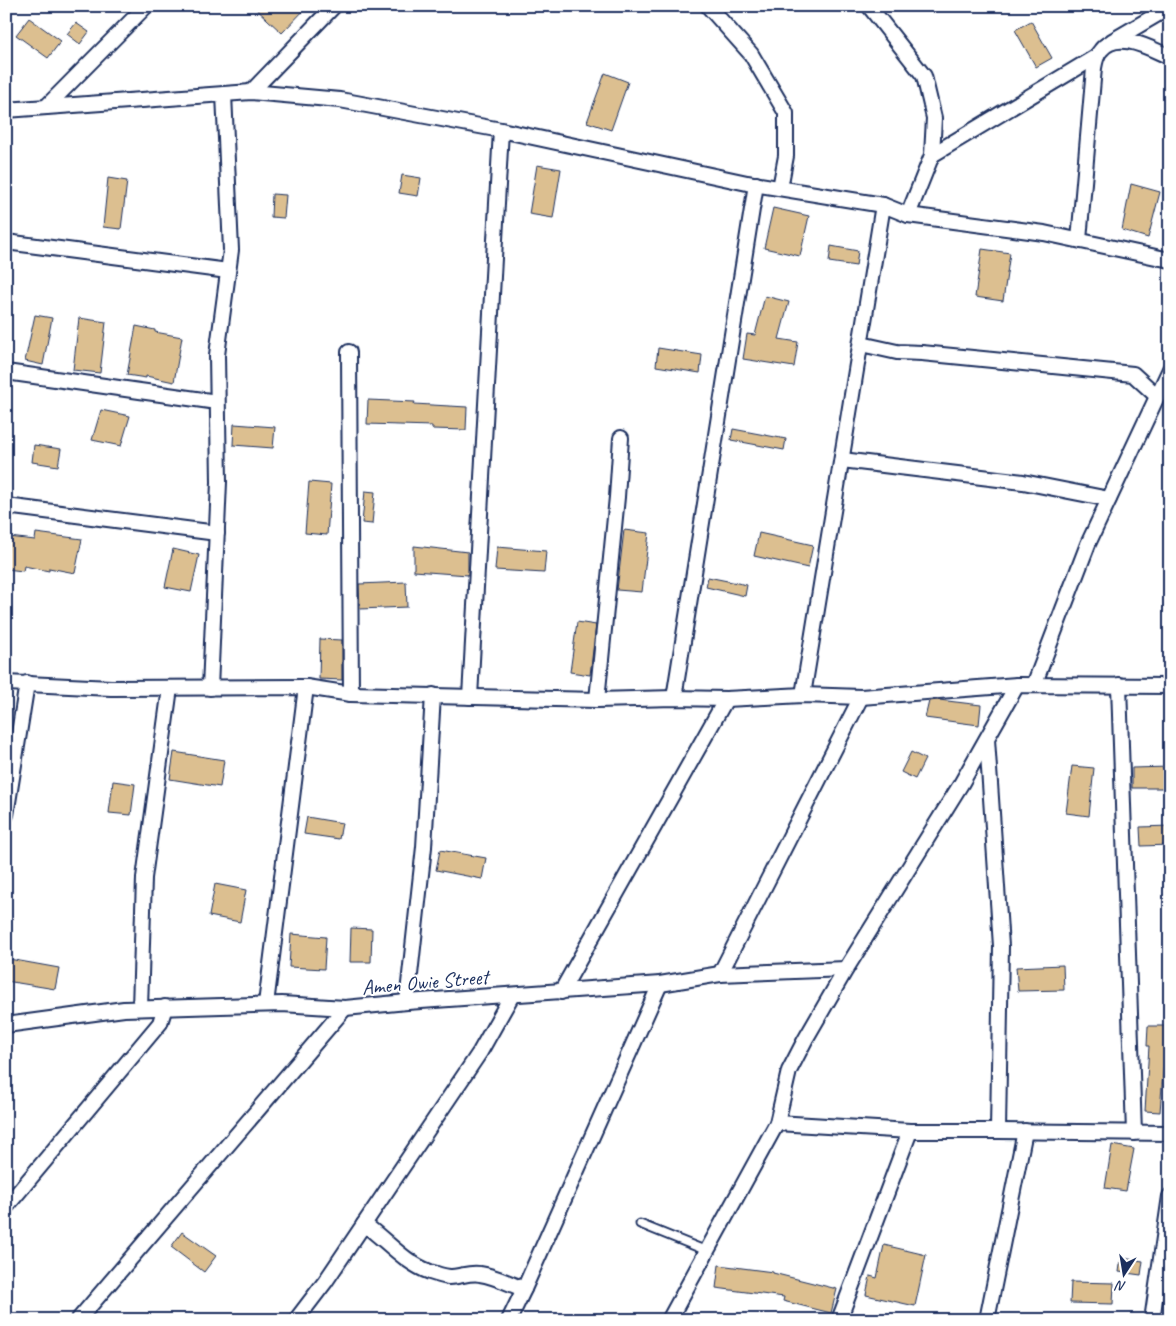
<svg xmlns="http://www.w3.org/2000/svg" width="1176" height="1326" viewBox="0 0 1176 1326" font-family="Caveat,sans-serif">
<style>
.building{fill:#dcbf90;stroke:#1b2f5e}
.lines{fill:none;stroke-linecap:round;stroke-linejoin:round}
.service-casing{stroke:#1b2f5e;stroke-width:11}
.minor-casing{stroke:#1b2f5e;stroke-width:18}
.service{stroke:#fff;stroke-width:7}
.minor{stroke:#fff;stroke-width:14}
.labels{text-anchor:middle;dominant-baseline:central;stroke-width:4;stroke-linejoin:round;paint-order:stroke}
.street-label{font-size:21px;fill:#1b2f5e;stroke:#fff}
</style>
<rect width="100%" height="100%" fill="#fff"/>
<filter id="ink" filterUnits="userSpaceOnUse"><feTurbulence type="fractalNoise" baseFrequency=".02" numOctaves="2"/><feDisplacementMap in="SourceGraphic" scale="10" xChannelSelector="R" yChannelSelector="G"/><feConvolveMatrix kernelMatrix="1 2 1 2 8 2 1 2 1" color-interpolation-filters="sRGB"/></filter>
<g filter="url(#ink)">
<g class="building">
<path d="M 253,6 L 308,6 L 282,33 Z"/>
<path d="M 29,18 L 61,41 L 48,58 L 16,35 Z"/>
<path d="M 1031,21 L 1052,58 L 1036,67 L 1015,30 Z"/>
<path d="M 76,23 L 89,32 L 80,44 L 67,34 Z"/>
<path d="M 605,73 L 628,82 L 611,130 L 587,122 Z"/>
<path d="M 537,165 L 561,169 L 553,218 L 529,214 Z"/>
<path d="M 402,175 L 421,178 L 418,196 L 399,193 Z"/>
<path d="M 108,178 L 127,181 L 121,229 L 103,227 Z"/>
<path d="M 1131,184 L 1160,192 L 1148,238 L 1122,230 Z"/>
<path d="M 272,194 L 286,195 L 284,218 L 271,217 Z"/>
<path d="M 773,208 L 809,216 L 800,256 L 764,248 Z"/>
<path d="M 831,246 L 858,251 L 856,266 L 829,262 Z"/>
<path d="M 982,249 L 1010,253 L 1003,301 L 975,297 Z"/>
<path d="M 765,296 L 789,302 L 779,339 L 798,342 L 794,367 L 743,359 L 747,334 L 755,335 Z"/>
<path d="M 35,315 L 52,318 L 43,365 L 25,361 Z"/>
<path d="M 79,318 L 106,322 L 100,373 L 73,370 Z"/>
<path d="M 136,326 L 155,330 L 155,332 L 182,337 L 174,382 L 146,376 L 146,378 L 127,375 Z"/>
<path d="M 658,348 L 702,355 L 700,373 L 656,366 Z"/>
<path d="M 368,400 L 415,402 L 414,404 L 467,407 L 466,430 L 432,429 L 432,426 L 367,424 Z"/>
<path d="M 101,410 L 130,416 L 121,446 L 92,440 Z"/>
<path d="M 234,424 L 275,427 L 273,448 L 233,445 Z"/>
<path d="M 733,429 L 786,439 L 784,450 L 731,440 Z"/>
<path d="M 34,445 L 61,449 L 58,466 L 32,462 Z"/>
<path d="M 309,482 L 331,484 L 327,535 L 305,533 Z"/>
<path d="M 365,491 L 375,492 L 372,524 L 362,523 Z"/>
<path d="M 624,530 L 649,533 L 642,592 L 617,590 Z"/>
<path d="M 36,533 L 82,539 L 75,573 L 49,568 L 49,571 L 24,566 L 23,571 L 6,569 L 9,537 L 35,540 Z"/>
<path d="M 759,533 L 813,545 L 808,568 L 754,556 Z"/>
<path d="M 414,546 L 468,552 L 468,575 L 414,571 Z"/>
<path d="M 497,547 L 546,551 L 544,573 L 495,570 Z"/>
<path d="M 173,549 L 199,555 L 191,592 L 165,587 Z"/>
<path d="M 708,577 L 747,585 L 745,596 L 706,587 Z"/>
<path d="M 406,582 L 407,607 L 360,609 L 359,584 Z"/>
<path d="M 577,622 L 596,625 L 590,675 L 570,672 Z"/>
<path d="M 320,639 L 342,640 L 342,680 L 319,679 Z"/>
<path d="M 939,700 L 981,705 L 979,725 L 925,718 L 929,701 Z"/>
<path d="M 174,752 L 224,760 L 220,787 L 170,779 Z"/>
<path d="M 911,752 L 925,759 L 915,779 L 901,772 Z"/>
<path d="M 1072,766 L 1094,768 L 1089,816 L 1066,813 Z"/>
<path d="M 1170,767 L 1170,788 L 1132,788 L 1132,768 Z"/>
<path d="M 113,781 L 135,784 L 131,815 L 109,813 Z"/>
<path d="M 307,817 L 342,823 L 339,839 L 304,834 Z"/>
<path d="M 1170,826 L 1170,845 L 1141,846 L 1140,827 Z"/>
<path d="M 440,850 L 486,858 L 482,879 L 436,870 Z"/>
<path d="M 215,884 L 246,890 L 240,922 L 209,916 Z"/>
<path d="M 351,928 L 372,929 L 371,962 L 350,962 Z"/>
<path d="M 291,934 L 326,937 L 324,969 L 289,967 Z"/>
<path d="M 9,959 L 59,968 L 55,989 L 6,981 Z"/>
<path d="M 1063,965 L 1064,990 L 1018,991 L 1016,967 Z"/>
<path d="M 1148,1026 L 1170,1026 L 1170,1047 L 1165,1047 L 1160,1112 L 1145,1111 L 1149,1046 L 1147,1046 Z"/>
<path d="M 1112,1145 L 1134,1149 L 1126,1191 L 1105,1188 Z"/>
<path d="M 182,1232 L 216,1256 L 204,1272 L 171,1247 Z"/>
<path d="M 884,1245 L 926,1255 L 915,1306 L 866,1295 L 870,1276 L 877,1278 Z"/>
<path d="M 1121,1258 L 1143,1261 L 1141,1275 L 1119,1272 Z"/>
<path d="M 719,1265 L 773,1272 L 773,1273 L 837,1289 L 831,1313 L 783,1301 L 784,1297 L 716,1288 Z"/>
<path d="M 1071,1282 L 1114,1283 L 1113,1304 L 1070,1303 Z"/>
</g>
<g class="lines">
<defs>
<path id="service" d="M 640,1224 L 707,1251"/>
<g id="minor">
<path d="M 708,6 L 751,54 L 786,113 L 786,156 L 780,188"/>
<path d="M 869,6 L 924,76 L 934,118 L 932,155 L 908,215"/>
<path d="M 1112,41 L 1170,7"/>
<path d="M 251,92 L 334,6"/>
<path d="M 46,107 L 146,6"/>
<path d="M 6,110 L 251,92 L 340,100 L 501,130 L 747,183 L 883,205 L 908,215 L 1044,233 L 1170,260"/>
<path d="M 932,155 L 1097,56"/>
<path d="M 1079,240 L 1094,68 C 1095,62 1096,55 1101,50 C 1117,29 1151,49 1170,57"/>
<path d="M 6,242 L 228,271"/>
<path d="M 861,344 L 897,352 L 922,353 L 1133,374 L 1157,396"/>
<path d="M 349,352 L 351,694"/>
<path d="M 6,372 L 217,402"/>
<path d="M 842,460 L 1023,482 L 1109,499"/>
<path d="M 6,506 L 217,533"/>
<path d="M 6,683 L 111,688 L 306,687 L 351,694 L 597,700 L 674,698 L 726,699 L 803,695 L 861,697 L 1017,685 L 1170,686"/>
<path d="M 1034,685 L 1088,544 L 1170,369"/>
<path d="M 1119,685 L 1134,1133"/>
<path d="M 210,688 L 219,482 L 217,355 L 231,250 L 224,94"/>
<path d="M 803,695 L 883,205"/>
<path d="M 470,697 L 501,130"/>
<path d="M 674,698 L 756,184"/>
<path d="M 597,700 L 617,497 L 621,438"/>
<path d="M 987,739 L 1001,946 L 998,1131"/>
<path d="M 6,815 L 27,683"/>
<path d="M 720,974 L 861,697"/>
<path d="M 561,992 L 726,699"/>
<path d="M 407,1002 L 424,847 L 433,695"/>
<path d="M 266,1004 L 306,687"/>
<path d="M 140,1008 L 144,878 L 170,688"/>
<path d="M 6,1025 L 124,1009 L 282,1004 L 345,1008 L 407,1002 L 660,984 L 720,974 L 846,969"/>
<path d="M 777,1123 L 910,1131 L 998,1131 L 1170,1133"/>
<path d="M 6,1207 L 160,1023 L 165,1007"/>
<path d="M 364,1224 C 386,1240 405,1263 430,1272 C 436,1274 443,1276 449,1277 C 460,1277 469,1272 480,1274 C 495,1276 510,1284 524,1289"/>
<path d="M 78,1320 L 345,1008"/>
<path d="M 296,1320 L 325,1282 L 480,1052 L 512,995"/>
<path d="M 509,1320 L 524,1289 L 660,984"/>
<path d="M 669,1320 L 777,1123 L 789,1071 L 805,1040 L 846,969 L 961,784 L 1017,685"/>
<path d="M 839,1320 L 910,1131"/>
<path d="M 987,1320 L 1025,1131"/>
<path d="M 1152,1320 L 1170,1196"/>
</g>
</defs>
<use href="#service" class="service-casing"/>
<use href="#minor" class="minor-casing"/>
<use href="#service" class="service"/>
<use href="#minor" class="minor"/>
</g>
</g>
<g class="labels">
<g class="street-label">
<text transform="translate(425 982) rotate(-5)">Amen Owie Street</text>
</g>
</g>
<rect width="1176" height="1326" fill="none" stroke="#fff" stroke-width="25"/>
<rect x="12" y="12" width="1151" height="1301" fill="none" stroke="#1b2f5e" stroke-width="2" filter="url(#ink)"/>
<g transform="translate(1124 1274) rotate(192)" stroke="#ffffff" stroke-width="4" paint-order="stroke">
<path d="M0-4L9 19L0 12L-9 19Z" fill="#1b2f5e"/>
<text y="-8" font-size="14" font-weight="bold" text-anchor="middle" fill="#1b2f5e">N</text>
</g>
</svg>
